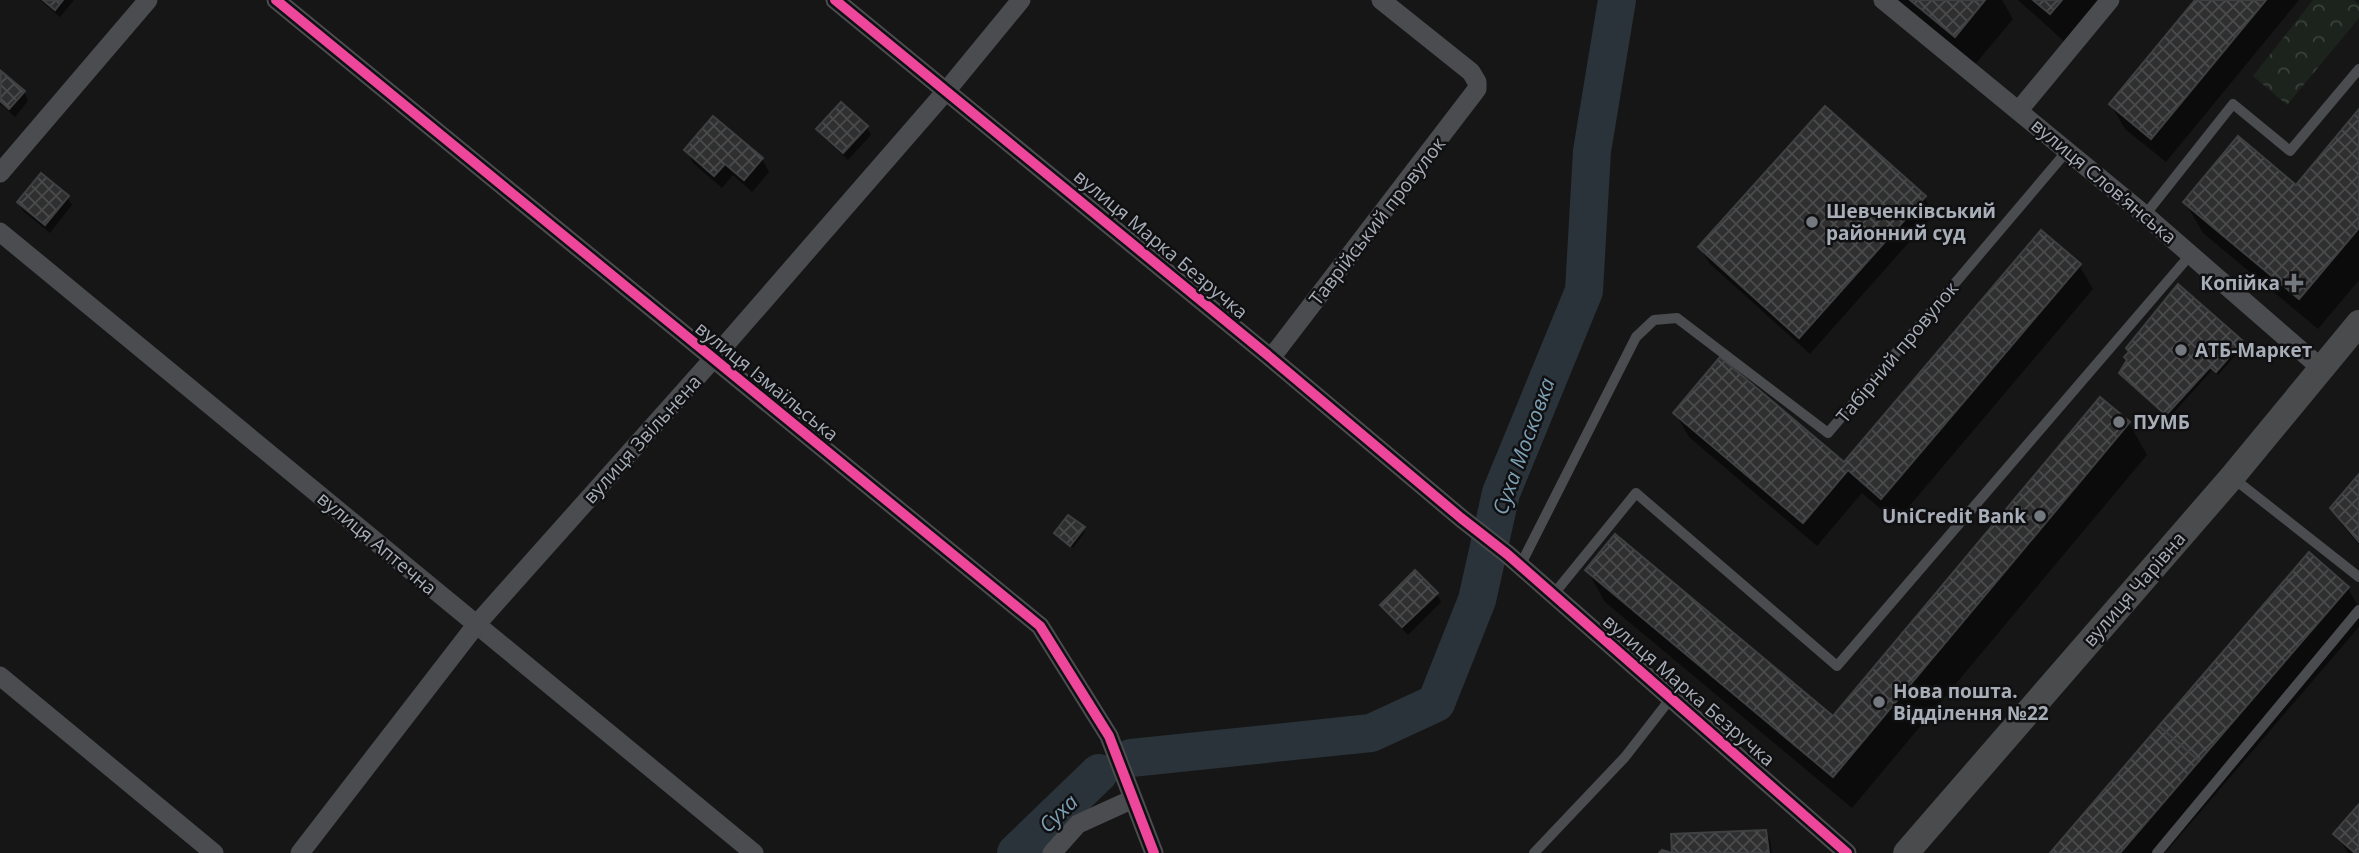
<svg xmlns="http://www.w3.org/2000/svg" width="2359" height="853" viewBox="0 0 2359 853" font-family="'Open Sans',sans-serif">
<style>
.park{fill:url(#park-crowns)}
.shadow{fill:#0007}
.lines{fill:none;stroke-linecap:round;stroke-linejoin:round}
.river{stroke:#293339;stroke-width:38}
.building{fill:url(#building-cross-hatch);stroke:#3e4042;stroke-width:2}
.lane{stroke:#4a4c4f;stroke-width:10}
.street{stroke:#4a4c4f;stroke-width:19}
.secondary{stroke:#494b4d;stroke-width:26}
.cycleway-casing{stroke:#101012;stroke-width:15}
.cycleway{stroke:#ed469a;stroke-width:10}
.poi-dot{fill:#74797f;stroke:#101012;stroke-width:2.5}
.labels{text-anchor:middle;dominant-baseline:central;stroke-width:5;stroke-linejoin:round;paint-order:stroke}
.street-label{font-size:19px;fill:#a7aeb8;stroke:#101012}
.poi-label{font-size:19px;font-weight:bold;fill:#a7aeb8;stroke:#101012;text-anchor:start}
.water-label{font-size:21px;font-style:italic;fill:#7ca0b4;stroke:#101012}
</style>
<defs>
<pattern id="park-crowns" width="20" height="18" patternUnits="userSpaceOnUse" patternTransform="scale(1.75)"><rect width="20" height="18" fill="#1c231c"/><path d="M2 6a3 3 0 1 1 6 0M12 15a3 3 0 1 1 6 0" fill="none" stroke="#3a403b"/></pattern>
<pattern id="building-cross-hatch" width="8" height="8" patternUnits="userSpaceOnUse" patternTransform="scale(1.75)"><rect width="8" height="8" fill="#2f2f30"/><path d="M0 0l8 8M0 8l8-8" fill="none" stroke="#4a4b4c"/></pattern>
</defs>
<rect width="100%" height="100%" fill="#161616"/>
<path class="park" d="M 2313,0 L 2354,0 L 2359,4 L 2359,18 L 2287,105 L 2253,76 Z"/>
<g class="shadow">
<path d="M 40,0 L 74,0 L 60,17 Z"/>
<path d="M 1892,0 L 2002,0 L 2013,19 L 1973,67 Z"/>
<path d="M 2018,0 L 2106,0 L 2068,45 Z"/>
<path d="M 2197,0 L 2299,0 L 2166,162 L 2125,129 L 2111,105 Z"/>
<path d="M 2,74 L 24,92 L 28,101 L 15,117 L 0,104 Z"/>
<path d="M 2359,112 L 2359,280 L 2318,329 L 2203,233 L 2185,202 L 2296,187 Z"/>
<path d="M 867,127 L 871,135 L 848,160 L 823,137 L 818,129 Z"/>
<path d="M 686,150 L 762,159 L 769,172 L 752,192 L 733,175 L 722,188 L 693,163 Z"/>
<path d="M 67,197 L 72,205 L 50,233 L 23,211 L 19,203 Z"/>
<path d="M 1924,197 L 1934,214 L 1810,354 L 1710,264 L 1700,247 Z"/>
<path d="M 2079,265 L 2093,289 L 1896,522 L 1862,493 L 1817,546 L 1689,437 L 1675,413 L 1845,464 Z"/>
<path d="M 2242,342 L 2244,346 L 2218,375 L 2213,369 L 2169,418 L 2123,377 Z"/>
<path d="M 2100,400 L 2129,423 L 2147,455 L 1852,808 L 1605,602 L 1587,570 L 1834,718 Z"/>
<path d="M 2359,477 L 2359,545 L 2342,525 L 2332,508 Z"/>
<path d="M 1083,528 L 1085,532 L 1073,548 L 1056,533 Z"/>
<path d="M 2348,588 L 2359,608 L 2359,627 L 2165,853 L 2052,853 Z"/>
<path d="M 1437,594 L 1441,602 L 1408,635 L 1387,613 L 1382,605 Z"/>
<path d="M 2359,807 L 2359,853 L 2348,853 L 2336,834 Z"/>
<path d="M 1765,832 L 1770,840 L 1772,853 L 1673,853 Z"/>
</g>
<g class="lines">
<g class="river">
<path d="M 1131,758 L 1371,733 L 1436,703 L 1477,600 L 1501,493 L 1584,291 L 1592,151 L 1617,0"/>
<path d="M 1016,853 L 1099,773"/>
</g>
</g>
<g class="building">
<path d="M 43,0 L 63,0 L 55,10 Z"/>
<path d="M 1910,0 L 1985,0 L 1955,37 Z"/>
<path d="M 2033,0 L 2062,0 L 2050,14 Z"/>
<path d="M 2195,0 L 2266,0 L 2151,139 L 2109,104 Z"/>
<path d="M 1,71 L 25,91 L 9,109 L 0,101 Z"/>
<path d="M 841,102 L 868,126 L 843,153 L 816,129 Z"/>
<path d="M 1825,106 L 1926,196 L 1799,338 L 1698,247 Z"/>
<path d="M 2359,109 L 2359,228 L 2299,299 L 2183,202 L 2238,136 L 2296,185 Z"/>
<path d="M 713,116 L 763,158 L 744,180 L 725,164 L 714,176 L 684,150 Z"/>
<path d="M 41,173 L 69,196 L 45,225 L 17,202 Z"/>
<path d="M 2041,230 L 2081,264 L 1881,499 L 1848,470 L 1803,523 L 1673,413 L 1720,357 L 1844,462 Z"/>
<path d="M 2178,284 L 2243,341 L 2216,372 L 2210,367 L 2166,415 L 2119,373 L 2127,360 L 2124,357 L 2129,352 L 2126,348 Z"/>
<path d="M 2100,397 L 2130,422 L 1833,777 L 1585,570 L 1615,534 L 1833,716 Z"/>
<path d="M 2359,474 L 2359,542 L 2330,508 Z"/>
<path d="M 1068,515 L 1085,527 L 1070,546 L 1054,533 Z"/>
<path d="M 2309,552 L 2349,587 L 2199,761 L 2159,726 Z"/>
<path d="M 1415,570 L 1438,593 L 1402,627 L 1380,605 Z"/>
<path d="M 2159,726 L 2199,761 L 2120,853 L 2050,853 Z"/>
<path d="M 2359,804 L 2359,853 L 2355,853 L 2333,834 Z"/>
<path d="M 1766,830 L 1769,853 L 1659,853 L 1662,850 L 1672,853 L 1671,834 Z"/>
</g>
<g class="lines">
<g class="lane">
<path d="M 2145,215 L 2233,104 L 2290,151 L 2359,69"/>
<path d="M 2233,478 L 2359,577"/>
<path d="M 1520,566 L 1636,337 L 1654,320 L 1677,318 L 1828,433 L 2067,151"/>
<path d="M 1553,595 L 1636,493 L 1837,666 L 2191,254"/>
<path d="M 1534,853 L 1625,757 L 1671,698"/>
<path d="M 2157,853 L 2359,610"/>
</g>
<g class="street">
<path d="M 276,0 L 1040,626 L 1109,736 L 1154,853"/>
<path d="M 835,0 L 1271,358 L 1461,518 L 1507,554 L 1847,853"/>
<path d="M 1883,0 L 2145,215 L 2321,368"/>
<path d="M 2019,110 L 2110,0"/>
<path d="M 0,173 L 148,0"/>
<path d="M 0,232 L 754,853"/>
<path d="M 1271,358 L 1477,89 L 1477,82 L 1471,72 L 1381,0"/>
<path d="M 0,676 L 214,853"/>
<path d="M 300,853 L 476,625 L 713,359 L 947,90 L 1021,0"/>
<path d="M 1052,853 L 1078,824 L 1133,799"/>
</g>
<path class="secondary" d="M 1906,853 L 2232,477 L 2359,323"/>
<defs>
<g id="cycleway">
<path d="M 276,0 L 1040,626 L 1109,736 L 1154,853"/>
<path d="M 835,0 L 1271,358 L 1461,518 L 1507,554 L 1847,853"/>
</g>
</defs>
<use href="#cycleway" class="cycleway-casing"/>
<use href="#cycleway" class="cycleway"/>
</g>
<g class="poi-dot">
<circle cx="1812" cy="222" r="7"/>
<path d="M2290.5 272.5h7v7h7v7h-7v7h-7v-7h-7v-7h7z"/>
<circle cx="2181" cy="350" r="7"/>
<circle cx="2119" cy="422" r="7"/>
<circle cx="2040" cy="516" r="7"/>
<circle cx="1879" cy="702" r="7"/>
</g>
<g class="labels">
<g class="street-label">
<text transform="translate(2104 181) rotate(40)">вулиця Слов’янська</text>
<text transform="translate(1377 221) rotate(-52)">Таврійський провулок</text>
<text transform="translate(1161 244) rotate(40)">вулиця Марка Безручка</text>
<text transform="translate(1897 352) rotate(-50)">Табірний провулок</text>
<text transform="translate(767 381) rotate(39)">вулиця Ізмаїльська</text>
<text transform="translate(642 439) rotate(-48)">вулиця Звільнена</text>
<text transform="translate(377 543) rotate(40)">вулиця Аптечна</text>
<text transform="translate(2134 589) rotate(-49)">вулиця Чарівна</text>
<text transform="translate(1689 690) rotate(41)">вулиця Марка Безручка</text>
</g>
<g class="poi-label">
<text x="1826" y="211">Шевченківський<tspan x="1826" dy="22">районний суд</tspan></text>
<text x="2280" y="283" text-anchor="end">Копійка</text>
<text x="2195" y="350">АТБ-Маркет</text>
<text x="2133" y="422">ПУМБ</text>
<text x="2026" y="516" text-anchor="end">UniCredit Bank</text>
<text x="1893" y="691">Нова пошта.<tspan x="1893" dy="22">Відділення №22</tspan></text>
</g>
<g class="water-label">
<text transform="translate(1523 446) rotate(-70)">Суха Московка</text>
<text transform="translate(1058 813) rotate(-44)">Суха</text>
</g>
</g>
</svg>
